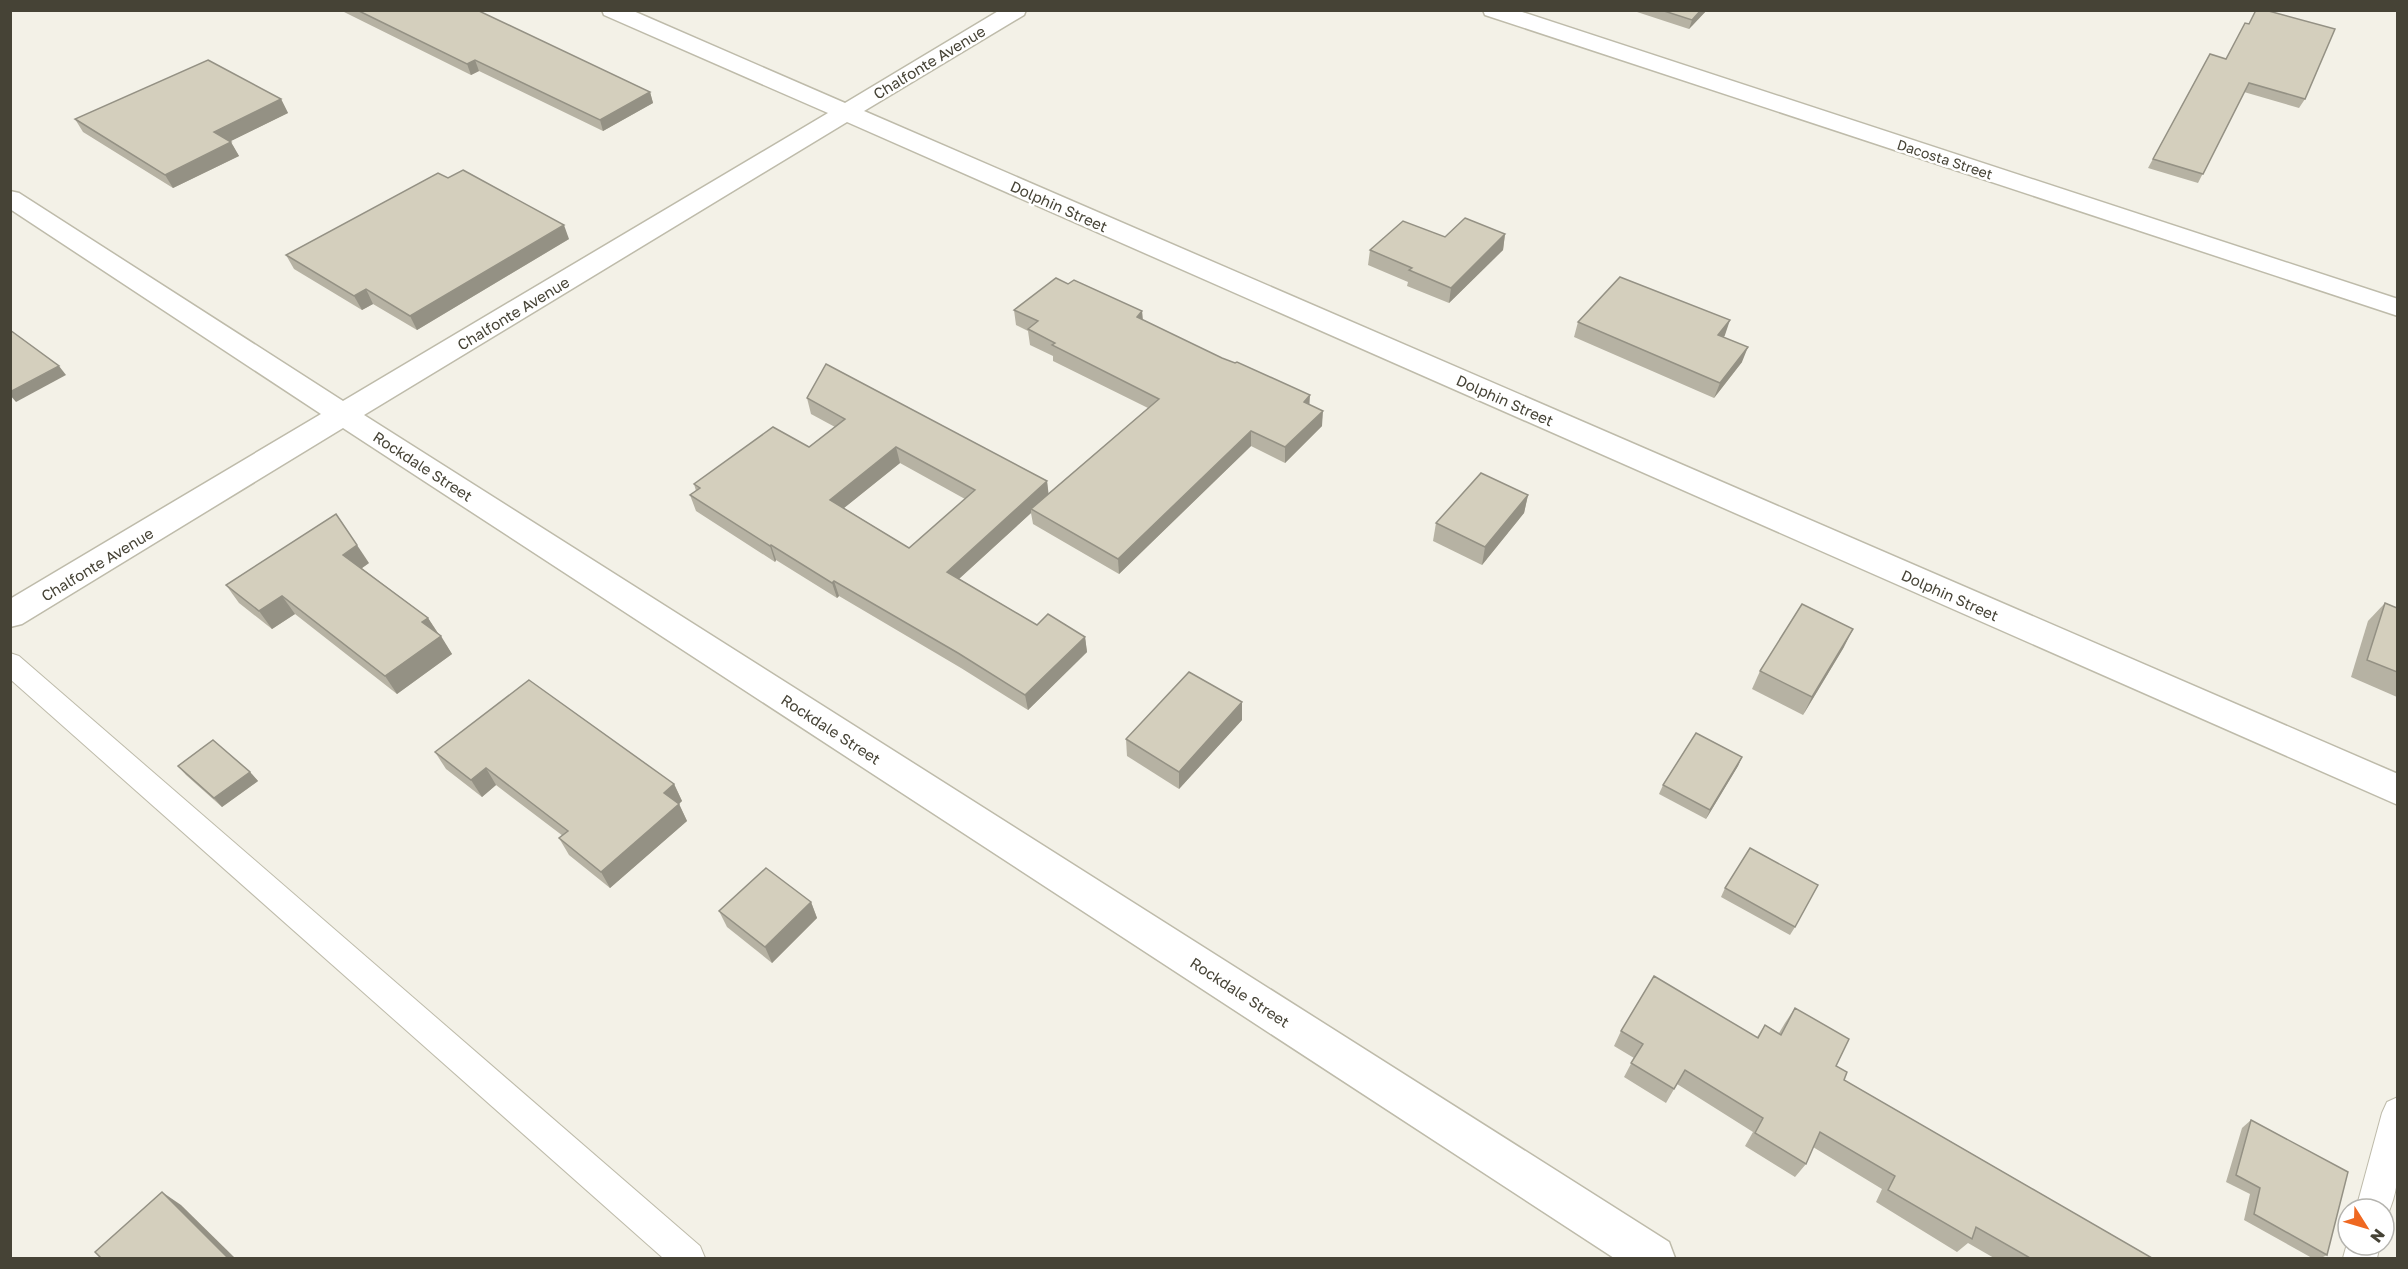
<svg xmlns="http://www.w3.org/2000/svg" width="2408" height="1269" viewBox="0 0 2408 1269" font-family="'Golos Text',sans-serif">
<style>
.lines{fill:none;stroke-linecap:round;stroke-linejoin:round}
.service-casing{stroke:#bebbaa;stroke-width:2}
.minor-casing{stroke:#bebbaa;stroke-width:3}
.service{fill:#fff;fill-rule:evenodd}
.minor{fill:#fff;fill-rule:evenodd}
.wall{fill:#b6b2a3;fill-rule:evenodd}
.shaded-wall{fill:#949184}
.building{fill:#d4cfbd;stroke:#949184;stroke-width:1.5;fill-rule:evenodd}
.labels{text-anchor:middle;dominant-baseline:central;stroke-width:5;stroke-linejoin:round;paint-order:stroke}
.far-street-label{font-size:14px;fill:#464336;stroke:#fff}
.street-label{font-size:15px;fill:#464336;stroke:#fff}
</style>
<rect width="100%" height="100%" fill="#f3f1e7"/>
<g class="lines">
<defs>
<g id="service">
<path d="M 10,653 L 19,656 L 700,1246 L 705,1258 L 663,1258 L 10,679 Z"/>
<path d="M 2398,1097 C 2398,1137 2405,1187 2384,1221 L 2384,1209 L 2356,1209 L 2382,1113 L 2387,1102 Z"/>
<path d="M 2348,1240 L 2348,1245 L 2380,1245 L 2377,1258 L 2343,1258 Z"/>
</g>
<g id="minor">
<path d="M 602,10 L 631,10 L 845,103 L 1000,10 L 1026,10 L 1024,15 L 864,111 L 2398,774 L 2398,805 L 847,122 L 364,415 L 1669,1242 L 1675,1258 L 1614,1258 L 343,428 L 22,624 L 10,627 L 10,599 L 321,414 L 10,209 L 10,191 L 19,193 L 343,401 L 828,113 L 604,15 Z"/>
<path d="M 1483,10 L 1516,10 L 2398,299 L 2398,316 L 1485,15 Z"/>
</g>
</defs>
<use href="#service" class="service-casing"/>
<use href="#minor" class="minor-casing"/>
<use href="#service" class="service"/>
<use href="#minor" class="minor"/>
</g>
<g class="wall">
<path d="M 340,10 L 477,10 L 650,92 L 653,103 L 603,131 L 479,71 L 471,75 Z"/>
<path d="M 1637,10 L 1707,10 L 1689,29 L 1637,12 Z"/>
<path d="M 2210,54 L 2305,99 L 2299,108 L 2244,92 L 2198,183 L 2148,168 Z"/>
<path d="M 281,99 L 288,113 L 230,141 L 239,156 L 173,188 L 83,132 L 75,119 Z"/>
<path d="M 1505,234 L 1503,250 L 1449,303 L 1407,286 L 1408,282 L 1368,265 L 1370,250 L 1445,237 Z"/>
<path d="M 569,239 L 417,330 L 373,304 L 362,310 L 294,269 L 286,255 Z"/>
<path d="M 1068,284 L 1142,311 L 1143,320 L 1309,404 L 1322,426 L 1285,463 L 1251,446 L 1119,574 L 1033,524 L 1031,513 L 959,579 L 1037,625 L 1085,637 L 1087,652 L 1028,710 L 961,668 L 839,596 L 837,598 L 776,560 L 775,562 L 696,511 L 690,495 L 696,491 L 694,484 L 809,447 L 835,427 L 811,414 L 807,398 L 1047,481 L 1048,494 L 1148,408 L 1053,361 L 1053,356 L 1030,345 L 1028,331 L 1016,325 L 1014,310 ZM 900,463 L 965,499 L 909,548 L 844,508 Z"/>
<path d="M 1578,322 L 1725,335 L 1724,337 L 1742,362 L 1714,398 L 1574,337 Z"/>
<path d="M 1528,495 L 1524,513 L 1482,565 L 1433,541 L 1436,523 Z"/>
<path d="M 369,563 L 362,568 L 428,618 L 452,654 L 397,694 L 295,614 L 272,629 L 239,603 L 226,585 Z"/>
<path d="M 2385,603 L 2397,608 L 2397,697 L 2351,677 L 2368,621 Z"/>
<path d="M 1844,647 L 1803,715 L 1752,689 L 1760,671 Z"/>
<path d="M 1242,720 L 1179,789 L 1127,756 L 1126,739 Z"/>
<path d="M 435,752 L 674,784 L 682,801 L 679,804 L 687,821 L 610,888 L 569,855 L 559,838 L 563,836 L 496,785 L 482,797 L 446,769 Z"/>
<path d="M 1742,757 L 1738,766 L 1706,819 L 1659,794 L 1663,785 Z"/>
<path d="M 178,766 L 250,772 L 258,781 L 222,807 L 186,775 Z"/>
<path d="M 1725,888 L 1795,927 L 1790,935 L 1721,897 Z"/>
<path d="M 811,902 L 817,918 L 772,963 L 727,927 L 719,911 Z"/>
<path d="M 1795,1008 L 1836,1066 L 1844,1080 L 2152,1258 L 1994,1258 L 1968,1243 L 1957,1252 L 1876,1202 L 1882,1189 L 1813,1147 L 1806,1164 L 1795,1177 L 1745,1146 L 1753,1132 L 1677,1084 L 1666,1103 L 1624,1077 L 1634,1058 L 1614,1046 L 1621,1031 L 1757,1037 L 1765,1025 L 1779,1033 L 1785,1023 Z"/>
<path d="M 2251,1120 L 2327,1255 L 2321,1258 L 2312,1258 L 2244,1220 L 2250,1194 L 2226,1182 L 2242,1128 Z"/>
</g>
<g class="shaded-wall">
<path d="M 1701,10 L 1707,10 L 1689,29 L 1692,20 Z"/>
<path d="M 475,60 L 479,71 L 471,75 L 467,64 Z"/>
<path d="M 650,92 L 653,103 L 603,131 L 600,120 Z"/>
<path d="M 281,99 L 288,113 L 221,146 L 214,132 Z"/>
<path d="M 231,142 L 239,156 L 173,188 L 165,175 Z"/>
<path d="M 564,225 L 569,239 L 417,330 L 410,316 Z"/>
<path d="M 1505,234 L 1503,250 L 1449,303 L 1451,288 Z"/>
<path d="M 366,289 L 373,304 L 362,310 L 354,296 Z"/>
<path d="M 1142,311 L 1143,327 L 1137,317 Z"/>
<path d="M 1730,320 L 1725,335 L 1713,350 L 1718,335 Z"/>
<path d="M 1748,347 L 1742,362 L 1714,398 L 1720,383 Z"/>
<path d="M 59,366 L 66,375 L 16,402 L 10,395 L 10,392 Z"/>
<path d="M 1310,395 L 1309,411 L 1304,402 Z"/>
<path d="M 1323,411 L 1322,426 L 1285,463 L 1285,447 Z"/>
<path d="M 1251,431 L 1251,446 L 1119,574 L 1118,559 Z"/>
<path d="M 896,447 L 900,463 L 834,516 L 830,500 Z"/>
<path d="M 1047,481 L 1049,497 L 1031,509 L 1031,513 L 950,587 L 947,572 Z"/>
<path d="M 1528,495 L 1524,513 L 1482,565 L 1485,547 Z"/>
<path d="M 357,545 L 369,563 L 355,573 L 343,555 Z"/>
<path d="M 771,545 L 776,560 L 775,562 L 770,546 Z"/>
<path d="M 834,581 L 839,596 L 837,598 L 832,583 Z"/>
<path d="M 282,596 L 295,614 L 272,629 L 259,611 Z"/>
<path d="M 428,618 L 439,635 L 422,622 Z"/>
<path d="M 1853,629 L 1844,647 L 1803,715 L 1812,697 Z"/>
<path d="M 441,636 L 452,654 L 397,694 L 385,676 Z"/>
<path d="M 1085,637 L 1087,652 L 1028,710 L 1025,695 Z"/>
<path d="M 1242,702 L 1242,720 L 1179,789 L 1179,772 Z"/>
<path d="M 1742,757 L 1738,766 L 1706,819 L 1710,810 Z"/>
<path d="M 486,768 L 496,785 L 482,797 L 471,780 Z"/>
<path d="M 250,772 L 258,781 L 222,807 L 214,798 Z"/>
<path d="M 674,784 L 682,801 L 672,810 L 664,793 Z"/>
<path d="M 679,804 L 687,821 L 610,888 L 601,872 Z"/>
<path d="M 811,902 L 817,918 L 772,963 L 765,947 Z"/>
<path d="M 162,1192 L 181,1205 L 235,1258 L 228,1258 Z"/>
</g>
<g class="building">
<path d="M 357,10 L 477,10 L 650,92 L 600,120 L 475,60 L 467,64 Z"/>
<path d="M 1661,10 L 1701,10 L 1692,20 Z"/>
<path d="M 2256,10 L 2265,10 L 2335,29 L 2305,99 L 2249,83 L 2203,174 L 2153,159 L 2210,54 L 2226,59 L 2245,23 L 2249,24 Z"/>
<path d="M 208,60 L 281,99 L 214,132 L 231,142 L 165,175 L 75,119 Z"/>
<path d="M 463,170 L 564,225 L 410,316 L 366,289 L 354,296 L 286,255 L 438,173 L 448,178 Z"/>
<path d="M 1465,218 L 1505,234 L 1451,288 L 1409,270 L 1412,268 L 1370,250 L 1403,221 L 1445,237 Z"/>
<path d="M 1620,277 L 1730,320 L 1718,335 L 1748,347 L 1720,383 L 1578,322 Z"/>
<path d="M 1056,278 L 1068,284 L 1074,280 L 1142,311 L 1137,317 L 1222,358 L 1235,363 L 1237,362 L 1310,395 L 1304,402 L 1323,411 L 1285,447 L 1251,431 L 1118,559 L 1031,509 L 1159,399 L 1052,345 L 1055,343 L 1028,329 L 1038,321 L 1014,310 Z"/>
<path d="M 10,330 L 59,366 L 10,392 Z"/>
<path d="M 826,364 L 1047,481 L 947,572 L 1037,625 L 1048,614 L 1085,637 L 1025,695 L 958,653 L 834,581 L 832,583 L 771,545 L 770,546 L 690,495 L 700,488 L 694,484 L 773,427 L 809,447 L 845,419 L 807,398 ZM 896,447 L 975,490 L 909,548 L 830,500 Z"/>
<path d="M 1481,473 L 1528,495 L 1485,547 L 1436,523 Z"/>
<path d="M 336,514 L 357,545 L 343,555 L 428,618 L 422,622 L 441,636 L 385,676 L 282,596 L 259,611 L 226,585 Z"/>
<path d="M 2385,603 L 2397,608 L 2397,672 L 2367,660 Z"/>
<path d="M 1802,604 L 1853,629 L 1812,697 L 1760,671 Z"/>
<path d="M 1189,672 L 1242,702 L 1179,772 L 1126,739 Z"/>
<path d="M 529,680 L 674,784 L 664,793 L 679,804 L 601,872 L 559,838 L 568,831 L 486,768 L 471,780 L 435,752 Z"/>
<path d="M 1696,733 L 1742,757 L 1710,810 L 1663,785 Z"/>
<path d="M 213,740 L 250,772 L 214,798 L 178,766 Z"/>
<path d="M 1750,848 L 1818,885 L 1795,927 L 1725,888 Z"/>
<path d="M 766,868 L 811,902 L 765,947 L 719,911 Z"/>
<path d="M 1654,976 L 1758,1038 L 1765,1025 L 1781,1035 L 1795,1008 L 1849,1039 L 1836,1066 L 1847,1072 L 1844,1080 L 2152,1258 L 2030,1258 L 1976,1227 L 1972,1239 L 1888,1190 L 1895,1176 L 1820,1132 L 1806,1164 L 1755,1133 L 1763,1118 L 1685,1070 L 1674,1089 L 1631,1063 L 1643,1044 L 1621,1031 Z"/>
<path d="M 2251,1120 L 2348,1172 L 2327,1255 L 2254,1214 L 2260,1188 L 2236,1175 Z"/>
<path d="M 162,1192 L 228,1258 L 101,1258 L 95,1252 Z"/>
</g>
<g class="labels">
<g class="far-street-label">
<text transform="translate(1945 159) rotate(18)">Dacosta Street</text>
</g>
<g class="street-label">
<text transform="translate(929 62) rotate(-31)">Chalfonte Avenue</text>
<text transform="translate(1059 206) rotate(24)">Dolphin Street</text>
<text transform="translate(513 313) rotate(-31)">Chalfonte Avenue</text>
<text transform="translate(1505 400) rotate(24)">Dolphin Street</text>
<text transform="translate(423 466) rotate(33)">Rockdale Street</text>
<text transform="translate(97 564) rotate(-31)">Chalfonte Avenue</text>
<text transform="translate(1950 595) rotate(24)">Dolphin Street</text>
<text transform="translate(831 729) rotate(33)">Rockdale Street</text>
<text transform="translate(1240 992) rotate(33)">Rockdale Street</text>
</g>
</g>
<rect width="2408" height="1269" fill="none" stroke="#464336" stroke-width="24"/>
<g transform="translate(2366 1227) rotate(127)"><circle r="28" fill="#ffffff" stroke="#b5b4af" stroke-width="1.5"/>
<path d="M0-4.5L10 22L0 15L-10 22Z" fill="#ef6821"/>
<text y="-9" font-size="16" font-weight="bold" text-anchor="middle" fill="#464336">N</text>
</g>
</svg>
